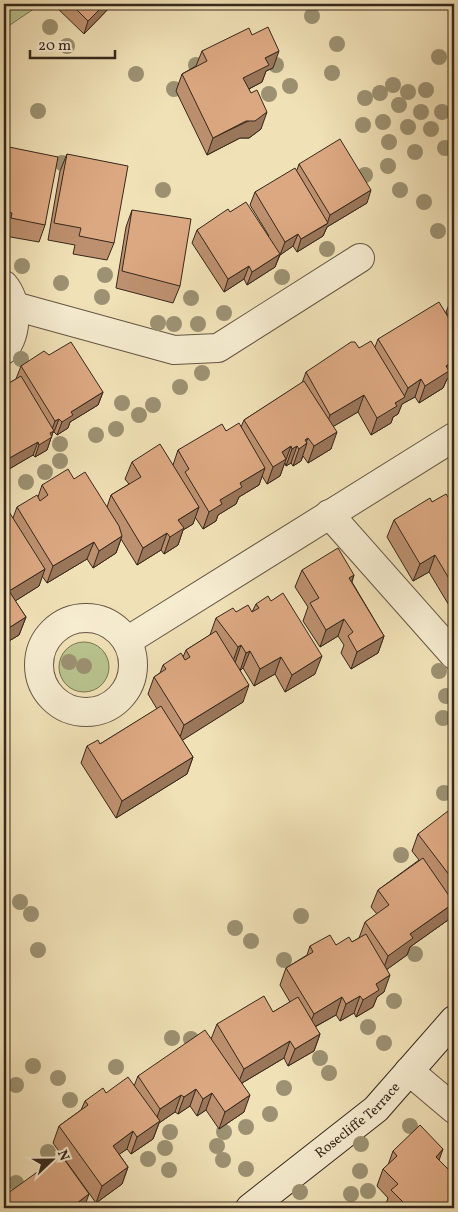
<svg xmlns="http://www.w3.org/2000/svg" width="458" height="1212" viewBox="0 0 458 1212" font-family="Vollkorn,serif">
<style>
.green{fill:#b9c38f;stroke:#787656}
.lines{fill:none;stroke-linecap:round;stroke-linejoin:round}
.street-casing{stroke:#655643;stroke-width:30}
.secondary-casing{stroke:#36281c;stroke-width:30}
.street{stroke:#f6ecd0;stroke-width:28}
.secondary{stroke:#f6ecd0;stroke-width:28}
.tree{fill:#9c9172}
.wall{fill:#bd906f;stroke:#36281c}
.shaded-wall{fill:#9a765a;stroke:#36281c}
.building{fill:#dca881;stroke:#36281c}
.labels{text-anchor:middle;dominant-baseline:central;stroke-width:4.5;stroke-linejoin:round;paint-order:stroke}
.street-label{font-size:14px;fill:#36281c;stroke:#f6ecd0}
</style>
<rect width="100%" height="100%" fill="#f1e1b7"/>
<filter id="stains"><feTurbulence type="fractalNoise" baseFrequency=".004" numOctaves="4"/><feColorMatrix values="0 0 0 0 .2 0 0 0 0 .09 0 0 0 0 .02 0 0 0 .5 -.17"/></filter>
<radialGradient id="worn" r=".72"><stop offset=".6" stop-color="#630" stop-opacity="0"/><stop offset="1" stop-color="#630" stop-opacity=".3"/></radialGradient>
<g class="green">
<path d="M 4,4 L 41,4 L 4,29 Z"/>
<circle cx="84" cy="667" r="25"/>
</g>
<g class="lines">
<defs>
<g id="street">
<path d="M 4,285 C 18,302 18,332 4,350"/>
<path d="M 14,306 L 174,350 L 218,348 L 360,258"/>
<path d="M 329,514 L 454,655"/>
<circle cx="86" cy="665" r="47"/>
<path d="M 127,641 L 454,437"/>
<path d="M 409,1071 L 454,1109"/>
</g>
<g id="secondary">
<path id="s1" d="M 250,1208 L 376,1109 L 454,1020"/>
</g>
</defs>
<use href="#street" class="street-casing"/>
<use href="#secondary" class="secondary-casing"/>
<use href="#street" class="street"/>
<use href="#secondary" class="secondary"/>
</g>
<g class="tree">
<circle cx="312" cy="16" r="8"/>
<circle cx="50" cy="27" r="8"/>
<circle cx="337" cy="44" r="8"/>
<circle cx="67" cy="46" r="8"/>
<circle cx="439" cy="57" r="8"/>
<circle cx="196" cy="65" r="8"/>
<circle cx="276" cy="65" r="8"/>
<circle cx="332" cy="73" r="8"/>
<circle cx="136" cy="74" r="8"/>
<circle cx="393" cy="85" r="8"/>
<circle cx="290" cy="86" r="8"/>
<circle cx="174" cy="89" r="8"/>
<circle cx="426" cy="90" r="8"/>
<circle cx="408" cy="92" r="8"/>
<circle cx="380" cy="93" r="8"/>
<circle cx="269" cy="94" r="8"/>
<circle cx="365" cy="98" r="8"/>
<circle cx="399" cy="105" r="8"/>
<circle cx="38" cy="111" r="8"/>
<circle cx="421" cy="112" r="8"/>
<circle cx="442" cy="112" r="8"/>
<circle cx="383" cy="122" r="8"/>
<circle cx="363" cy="125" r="8"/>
<circle cx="408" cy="127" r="8"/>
<circle cx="431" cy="129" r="8"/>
<circle cx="389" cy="142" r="8"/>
<circle cx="445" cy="148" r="8"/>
<circle cx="415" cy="152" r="8"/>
<circle cx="62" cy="163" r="8"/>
<circle cx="388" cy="166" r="8"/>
<circle cx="365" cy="175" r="8"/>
<circle cx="163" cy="190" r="8"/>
<circle cx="400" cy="190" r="8"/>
<circle cx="424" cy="202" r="8"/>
<circle cx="438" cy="231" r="8"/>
<circle cx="327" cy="249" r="8"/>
<circle cx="22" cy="266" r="8"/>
<circle cx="105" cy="275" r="8"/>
<circle cx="282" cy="277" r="8"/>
<circle cx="61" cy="283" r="8"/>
<circle cx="102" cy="297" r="8"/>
<circle cx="191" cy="298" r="8"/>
<circle cx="224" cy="313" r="8"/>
<circle cx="158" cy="323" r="8"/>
<circle cx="174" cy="324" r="8"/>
<circle cx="198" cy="324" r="8"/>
<circle cx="21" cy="359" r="8"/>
<circle cx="202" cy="373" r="8"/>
<circle cx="180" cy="387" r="8"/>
<circle cx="122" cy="403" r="8"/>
<circle cx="153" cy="405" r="8"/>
<circle cx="139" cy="415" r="8"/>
<circle cx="116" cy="429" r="8"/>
<circle cx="96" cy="435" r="8"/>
<circle cx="60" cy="444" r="8"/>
<circle cx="60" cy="461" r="8"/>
<circle cx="45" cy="472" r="8"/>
<circle cx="26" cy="482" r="8"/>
<circle cx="69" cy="662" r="8"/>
<circle cx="84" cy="666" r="8"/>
<circle cx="439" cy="671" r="8"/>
<circle cx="446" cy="696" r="8"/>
<circle cx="443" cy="718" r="8"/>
<circle cx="444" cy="793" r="8"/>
<circle cx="401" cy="855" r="8"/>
<circle cx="20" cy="902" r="8"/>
<circle cx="31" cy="914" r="8"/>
<circle cx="301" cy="916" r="8"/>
<circle cx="235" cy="928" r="8"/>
<circle cx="251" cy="941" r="8"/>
<circle cx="38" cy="950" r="8"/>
<circle cx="415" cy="954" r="8"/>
<circle cx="284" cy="960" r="8"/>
<circle cx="394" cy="1001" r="8"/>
<circle cx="368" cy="1027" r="8"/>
<circle cx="172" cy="1038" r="8"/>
<circle cx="191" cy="1039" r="8"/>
<circle cx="384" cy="1043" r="8"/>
<circle cx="320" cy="1058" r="8"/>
<circle cx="33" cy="1066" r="8"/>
<circle cx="116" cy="1067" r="8"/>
<circle cx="329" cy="1073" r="8"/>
<circle cx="58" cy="1078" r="8"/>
<circle cx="16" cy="1085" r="8"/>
<circle cx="284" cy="1088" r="8"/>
<circle cx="70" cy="1100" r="8"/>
<circle cx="270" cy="1114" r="8"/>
<circle cx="410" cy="1126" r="8"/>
<circle cx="246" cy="1127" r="8"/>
<circle cx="170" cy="1132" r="8"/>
<circle cx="224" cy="1132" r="8"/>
<circle cx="361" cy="1144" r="8"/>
<circle cx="217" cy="1146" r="8"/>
<circle cx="165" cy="1148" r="8"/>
<circle cx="48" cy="1152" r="8"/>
<circle cx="148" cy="1159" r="8"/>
<circle cx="223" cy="1160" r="8"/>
<circle cx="246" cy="1169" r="8"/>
<circle cx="169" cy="1170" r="8"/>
<circle cx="360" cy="1171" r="8"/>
<circle cx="16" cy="1183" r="8"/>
<circle cx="368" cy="1191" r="8"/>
<circle cx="300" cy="1192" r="8"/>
<circle cx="351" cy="1194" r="8"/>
</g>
<g class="wall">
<path d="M 53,4 L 112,4 L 111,6 L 84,34 Z"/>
<path d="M 252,35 L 273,68 L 266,71 L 262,82 L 249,89 L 261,129 L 249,138 L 240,138 L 207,155 L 176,91 L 182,74 L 196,66 L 202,51 Z"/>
<path d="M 4,146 L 45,225 L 39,242 L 5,236 L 6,230 L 4,230 Z"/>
<path d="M 67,154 L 114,243 L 107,260 L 73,254 L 75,245 L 48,240 L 60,171 Z"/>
<path d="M 299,164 L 367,203 L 327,227 L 323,236 L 297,252 L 293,246 L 280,255 L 275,267 L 247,285 L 244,279 L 224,292 L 192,243 L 197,230 L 230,212 L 269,236 L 250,205 L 255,192 L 297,170 Z"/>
<path d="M 132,210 L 180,286 L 173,303 L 116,288 L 126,227 Z"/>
<path d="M 454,294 L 454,374 L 447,379 L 443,388 L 419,403 L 415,397 L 402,404 L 398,414 L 393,417 L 391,423 L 371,435 L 358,412 L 333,426 L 331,449 L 308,463 L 303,456 L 301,461 L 293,466 L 291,463 L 286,466 L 285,463 L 284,464 L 280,476 L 267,484 L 262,476 L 259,485 L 239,497 L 236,504 L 218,515 L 216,521 L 203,529 L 195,517 L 193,524 L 183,530 L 178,545 L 164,554 L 161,550 L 137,565 L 121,539 L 116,553 L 93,568 L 87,559 L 47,583 L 42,576 L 39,586 L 15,601 L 26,617 L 19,635 L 4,644 L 13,518 L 17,507 L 38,497 L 42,485 L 74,479 L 107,507 L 111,495 L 129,484 L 125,479 L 132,462 L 173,465 L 178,450 L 226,431 L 241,427 L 244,420 L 302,383 L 306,372 L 359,348 L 375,347 L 378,339 L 452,324 L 453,323 L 446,312 L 453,295 Z"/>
<path d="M 49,355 L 103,392 L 98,405 L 70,422 L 68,428 L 57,435 L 54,432 L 53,432 L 47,450 L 35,457 L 33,455 L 4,472 L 4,386 L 16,379 L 21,366 Z"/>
<path d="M 454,498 L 454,604 L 450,607 L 429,572 L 413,581 L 387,537 L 394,520 L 432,502 L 450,500 Z"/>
<path d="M 302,570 L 354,575 L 352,582 L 384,636 L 378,653 L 351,669 L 341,653 L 344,645 L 338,636 L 320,647 L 303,621 L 308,607 L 295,587 Z"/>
<path d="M 256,604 L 315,674 L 285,692 L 275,674 L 254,686 L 243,668 L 240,670 L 243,702 L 182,740 L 193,757 L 187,774 L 116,818 L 81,763 L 87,746 L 100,744 L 157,709 L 148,694 L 154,677 L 160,673 L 163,665 L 183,657 L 186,650 L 210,635 L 216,618 L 236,612 L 252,612 Z"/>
<path d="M 454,818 L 454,892 L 449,895 L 454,903 L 448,920 L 410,947 L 407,955 L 387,969 L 384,992 L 377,997 L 373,1007 L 356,1017 L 354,1013 L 340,1021 L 336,1015 L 315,1027 L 320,1034 L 314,1051 L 288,1066 L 284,1058 L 242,1083 L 244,1112 L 219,1129 L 206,1110 L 197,1116 L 190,1106 L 178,1114 L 175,1112 L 159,1123 L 153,1139 L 131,1154 L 127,1149 L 119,1154 L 128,1167 L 122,1184 L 96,1203 L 53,1143 L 59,1126 L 81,1110 L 85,1101 L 106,1093 L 134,1086 L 138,1076 L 211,1039 L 217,1024 L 273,1012 L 290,1002 L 280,985 L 286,968 L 307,955 L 310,946 L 336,945 L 352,942 L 359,938 L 365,922 L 377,914 L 371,907 L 378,890 L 419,860 L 412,851 L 418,834 Z"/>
<path d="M 393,1151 L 439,1160 L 454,1208 L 386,1208 L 385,1207 L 388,1198 L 377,1186 L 383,1169 L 388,1165 Z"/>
</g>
<g class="shaded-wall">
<path d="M 105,4 L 112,4 L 111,6 L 84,34 L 88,21 Z"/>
<path d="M 279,51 L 273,68 L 266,71 L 262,82 L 237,95 L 243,78 L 265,58 Z"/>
<path d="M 267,112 L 261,129 L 249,138 L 240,138 L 207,155 L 213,138 Z"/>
<path d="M 371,190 L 367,203 L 327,227 L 323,236 L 297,252 L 301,239 L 327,224 L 330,215 Z"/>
<path d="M 298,234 L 293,246 L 280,255 L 285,242 Z"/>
<path d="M 280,254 L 275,267 L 247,285 L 252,272 Z"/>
<path d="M 249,266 L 244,279 L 224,292 L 228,279 Z"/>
<path d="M 454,361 L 454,374 L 447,379 L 443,388 L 419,403 L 425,386 L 446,366 Z"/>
<path d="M 421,379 L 415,397 L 402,404 L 398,414 L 393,417 L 391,423 L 371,435 L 377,418 L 395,403 L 404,397 L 408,388 Z"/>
<path d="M 103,392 L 98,405 L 70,422 L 68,428 L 57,435 L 62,422 L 71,412 Z"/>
<path d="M 364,395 L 358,412 L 324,432 L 330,415 Z"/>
<path d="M 59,419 L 54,432 L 53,432 L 47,450 L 35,457 L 39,445 L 51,432 L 55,421 Z"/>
<path d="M 337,432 L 331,449 L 308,463 L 314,446 Z"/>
<path d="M 308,438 L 305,445 L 307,443 L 301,461 L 293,466 L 299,449 L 305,440 Z"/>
<path d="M 38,442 L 33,455 L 4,472 L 4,468 L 6,460 Z"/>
<path d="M 291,446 L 280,476 L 267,484 L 273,467 L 282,452 Z"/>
<path d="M 297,446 L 291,463 L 286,466 L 292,449 Z"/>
<path d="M 265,468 L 259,485 L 239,497 L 236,504 L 218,515 L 216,521 L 203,529 L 209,512 L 220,500 L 240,483 Z"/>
<path d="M 199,507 L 193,524 L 183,530 L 178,545 L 164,554 L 170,537 L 178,520 Z"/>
<path d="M 167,533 L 161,550 L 137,565 L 143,548 Z"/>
<path d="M 122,536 L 116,553 L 93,568 L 99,551 Z"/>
<path d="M 94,542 L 87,559 L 47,583 L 53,566 Z"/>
<path d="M 435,555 L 429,572 L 413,581 L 420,564 Z"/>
<path d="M 45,569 L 39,586 L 4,608 L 9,591 Z"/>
<path d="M 354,575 L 348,592 L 349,578 Z"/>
<path d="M 454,594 L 454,604 L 450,607 Z"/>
<path d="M 26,617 L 19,635 L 4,644 L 4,631 Z"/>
<path d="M 344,619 L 338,636 L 320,647 L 326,630 Z"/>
<path d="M 384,636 L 378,653 L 351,669 L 357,652 Z"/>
<path d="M 241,645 L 235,663 L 232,664 L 238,647 Z"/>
<path d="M 250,651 L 243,668 L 240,671 L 246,653 Z"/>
<path d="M 322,656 L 315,674 L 285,692 L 292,675 Z"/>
<path d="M 281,657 L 275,674 L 254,686 L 260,669 Z"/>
<path d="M 249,685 L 243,702 L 178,743 L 184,725 Z"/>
<path d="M 193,757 L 187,774 L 116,818 L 122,801 Z"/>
<path d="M 454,879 L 454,892 L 447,897 L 453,880 Z"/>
<path d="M 454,903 L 448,920 L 410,947 L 407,955 L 382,973 L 388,956 L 410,934 Z"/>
<path d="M 390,975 L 384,992 L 377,997 L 373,1007 L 356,1017 L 363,1000 L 376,984 Z"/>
<path d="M 360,996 L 354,1013 L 340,1021 L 346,1004 Z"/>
<path d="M 342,997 L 336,1015 L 307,1031 L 314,1014 Z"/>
<path d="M 320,1034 L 314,1051 L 288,1066 L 295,1049 Z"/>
<path d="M 290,1041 L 284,1058 L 237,1086 L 244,1069 Z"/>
<path d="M 196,1089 L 190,1106 L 178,1114 L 184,1097 Z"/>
<path d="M 212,1093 L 206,1110 L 197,1116 L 203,1099 Z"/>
<path d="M 181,1095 L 175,1112 L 159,1123 L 153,1139 L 131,1154 L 137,1137 L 154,1125 L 160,1109 Z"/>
<path d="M 250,1095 L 244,1112 L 219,1129 L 225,1112 Z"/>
<path d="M 133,1131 L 127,1149 L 107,1163 L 113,1146 Z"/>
<path d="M 443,1149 L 437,1166 L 436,1157 Z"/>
<path d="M 128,1167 L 122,1184 L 96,1203 L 102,1186 Z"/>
<path d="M 89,1194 L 84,1208 L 72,1208 L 73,1206 Z"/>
</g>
<g class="building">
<path d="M 71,4 L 105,4 L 88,21 Z"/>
<path d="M 268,27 L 279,51 L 265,58 L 269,65 L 243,78 L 251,93 L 257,90 L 267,112 L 255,121 L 246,121 L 213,138 L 182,74 L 207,61 L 202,51 L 249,28 L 252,35 Z"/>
<path d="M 340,139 L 371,190 L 330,215 L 299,164 Z"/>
<path d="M 4,146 L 58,157 L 45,225 L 11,218 L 12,213 L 4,211 Z"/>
<path d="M 67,154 L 128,166 L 114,243 L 79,236 L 81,228 L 54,223 Z"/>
<path d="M 295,168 L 328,223 L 301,239 L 298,234 L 285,242 L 255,192 Z"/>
<path d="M 246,202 L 280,254 L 252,272 L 249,266 L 228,279 L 197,230 L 228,209 L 230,212 Z"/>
<path d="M 132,210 L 191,219 L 180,286 L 122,271 Z"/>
<path d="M 439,302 L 454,327 L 454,361 L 446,366 L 449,371 L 425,386 L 421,379 L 408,388 L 378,339 Z"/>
<path d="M 371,341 L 405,397 L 395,403 L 397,406 L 377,418 L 364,395 L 330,415 L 306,372 L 351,342 L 355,342 L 359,348 Z"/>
<path d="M 71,342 L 103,392 L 71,412 L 73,415 L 62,422 L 59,419 L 55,421 L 21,366 L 44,351 L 49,355 Z"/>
<path d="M 21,376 L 54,431 L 50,433 L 52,437 L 39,445 L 38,442 L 6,460 L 4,456 L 4,386 Z"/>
<path d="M 304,381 L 337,432 L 314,446 L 308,438 L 305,440 L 307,443 L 299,449 L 297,446 L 292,449 L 291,446 L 282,452 L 286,459 L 273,467 L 244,420 Z"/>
<path d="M 239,423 L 265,468 L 240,483 L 242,487 L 220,500 L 222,504 L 209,512 L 185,472 L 189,469 L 178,450 L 222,424 L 226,431 Z"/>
<path d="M 160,444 L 199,507 L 178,520 L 184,528 L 170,537 L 167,533 L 143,548 L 111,495 L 141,477 L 132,462 Z"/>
<path d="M 68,469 L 74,479 L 85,472 L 119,526 L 122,536 L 99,551 L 94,542 L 53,566 L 17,507 L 37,495 L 40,501 L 48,495 L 42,485 Z"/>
<path d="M 446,494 L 450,500 L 454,498 L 454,587 L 435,555 L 420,564 L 394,520 L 430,498 L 432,502 Z"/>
<path d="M 6,507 L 45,569 L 9,591 L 26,617 L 4,631 L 4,508 Z"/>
<path d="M 338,548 L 354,575 L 349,578 L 384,636 L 357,652 L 348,636 L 353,632 L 344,619 L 326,630 L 310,603 L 319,598 L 302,570 Z"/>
<path d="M 283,593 L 322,656 L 292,675 L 281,657 L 260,669 L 250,651 L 246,653 L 241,645 L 238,647 L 216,618 L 233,608 L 236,612 L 248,605 L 252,612 L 259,608 L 256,604 L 268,596 L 271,601 Z"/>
<path d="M 216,631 L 249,685 L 184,725 L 154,677 L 166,669 L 163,665 L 181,653 L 185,660 L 190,657 L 186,650 Z"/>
<path d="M 161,706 L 193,757 L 122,801 L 87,746 L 98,740 L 100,744 Z"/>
<path d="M 448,811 L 453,819 L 454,818 L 454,879 L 453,880 L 418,834 Z"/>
<path d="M 423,858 L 454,903 L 410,934 L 413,938 L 388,956 L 365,922 L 389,905 L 378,890 Z"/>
<path d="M 366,934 L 390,975 L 376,984 L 379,990 L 363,1000 L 360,996 L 346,1004 L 342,997 L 314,1014 L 286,968 L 313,952 L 310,946 L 330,935 L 336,945 L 349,937 L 352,942 Z"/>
<path d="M 264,996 L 273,1012 L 298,997 L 320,1034 L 295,1049 L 290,1041 L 244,1069 L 217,1024 Z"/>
<path d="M 205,1030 L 250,1095 L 225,1112 L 212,1093 L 203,1099 L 196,1089 L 184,1097 L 181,1095 L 160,1109 L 138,1076 Z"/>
<path d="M 128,1077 L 160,1121 L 137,1137 L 133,1131 L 113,1146 L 128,1167 L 102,1186 L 59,1126 L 88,1105 L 85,1101 L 103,1088 L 106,1093 Z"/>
<path d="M 420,1125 L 443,1149 L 436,1157 L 450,1171 L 454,1167 L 454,1208 L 409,1208 L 391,1190 L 398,1184 L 383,1169 L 397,1156 L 393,1151 Z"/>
<path d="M 61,1155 L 89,1194 L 73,1206 L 74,1208 L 7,1208 L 4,1203 L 4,1196 Z"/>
</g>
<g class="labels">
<g class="street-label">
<text stroke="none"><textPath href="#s1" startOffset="139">Rosecliffe Terrace</textPath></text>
</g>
</g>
<rect width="458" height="1212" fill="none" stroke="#f1e1b7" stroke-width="20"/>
<rect x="5" y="5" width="448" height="1202" fill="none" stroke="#36281c" stroke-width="2.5"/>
<rect x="10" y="10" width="438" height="1192" fill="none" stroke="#36281c"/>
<g transform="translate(52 1160) rotate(68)" stroke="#f6ecd0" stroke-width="4" paint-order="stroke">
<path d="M0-4L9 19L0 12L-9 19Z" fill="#36281c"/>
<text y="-8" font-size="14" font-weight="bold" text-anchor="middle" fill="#36281c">N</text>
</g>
<path d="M30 50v8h85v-8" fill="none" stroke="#36281c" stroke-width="2.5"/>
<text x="38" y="50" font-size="15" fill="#36281c" stroke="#f6ecd0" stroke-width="4" paint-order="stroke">20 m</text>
<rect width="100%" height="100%" filter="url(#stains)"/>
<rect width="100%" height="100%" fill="url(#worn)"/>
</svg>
